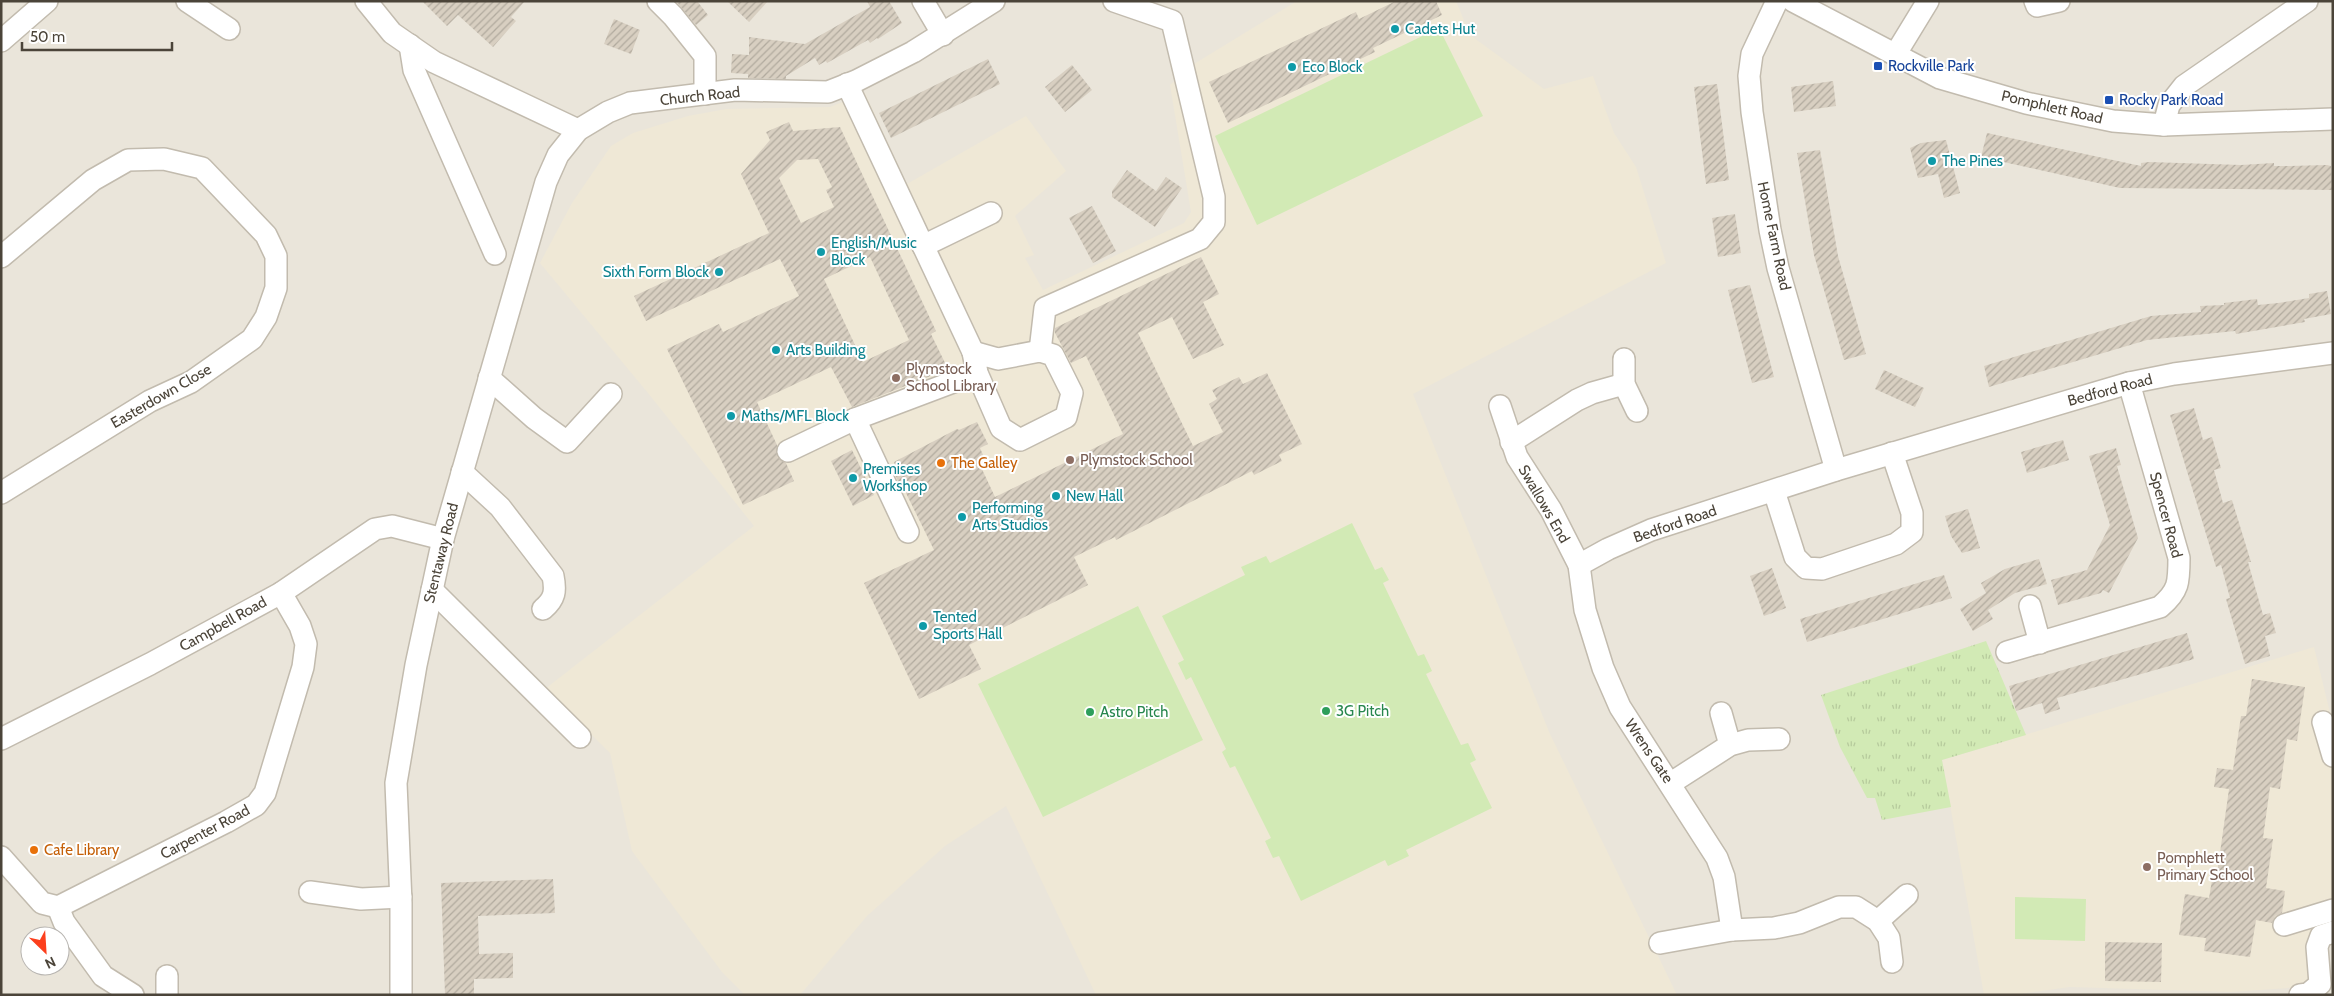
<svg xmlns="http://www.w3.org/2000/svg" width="2334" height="996" viewBox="0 0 2334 996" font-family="Cabin,sans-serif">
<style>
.residential{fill:#eae5da;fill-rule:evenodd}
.education{fill:#efe8d6}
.park{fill:url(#park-tufts)}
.garden{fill:#d2eab5}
.building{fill:url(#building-hatch);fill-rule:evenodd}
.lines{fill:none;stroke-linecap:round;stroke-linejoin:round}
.minor-casing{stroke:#c2bbae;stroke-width:24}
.minor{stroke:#fff;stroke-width:21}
.culture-dot{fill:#0f9aa8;stroke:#fff;stroke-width:2}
.transit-dot{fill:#1a4fb4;stroke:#fff;stroke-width:2}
.education-dot{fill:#8d6e63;stroke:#fff;stroke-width:2}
.food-dot{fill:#e8710a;stroke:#fff;stroke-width:2}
.leisure-dot{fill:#2e9e5b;stroke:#fff;stroke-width:2}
.labels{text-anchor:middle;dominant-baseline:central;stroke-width:4;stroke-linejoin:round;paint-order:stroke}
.culture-label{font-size:15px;fill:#0d838f;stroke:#fff;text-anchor:start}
.transit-label{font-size:15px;fill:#164399;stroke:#fff;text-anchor:start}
.street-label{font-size:15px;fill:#4b4439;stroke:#fff}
.education-label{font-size:15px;fill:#785e54;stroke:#fff;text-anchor:start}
.food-label{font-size:15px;fill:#c56008;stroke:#fff;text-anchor:start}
.leisure-label{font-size:15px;fill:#27864d;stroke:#fff;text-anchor:start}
</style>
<defs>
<pattern id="park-tufts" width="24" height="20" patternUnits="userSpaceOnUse" patternTransform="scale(1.25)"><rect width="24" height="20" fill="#d2eab5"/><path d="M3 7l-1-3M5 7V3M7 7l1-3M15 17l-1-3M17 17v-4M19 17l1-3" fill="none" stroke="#b6ca9c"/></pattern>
<pattern id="building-hatch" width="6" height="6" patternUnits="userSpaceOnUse" patternTransform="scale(1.25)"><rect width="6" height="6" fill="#d8cfc1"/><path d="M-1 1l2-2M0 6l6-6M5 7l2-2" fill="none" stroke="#b1aa9e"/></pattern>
</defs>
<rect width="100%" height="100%" fill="#f6f3ec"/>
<path class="residential" d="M 1,1 L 2333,1 L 2333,995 L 1,995 ZM 30,936 L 60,936 L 60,966 L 30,966 Z"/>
<g class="education">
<path d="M 1297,1 L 1456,1 L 1470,35 L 1544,89 L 1593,76 L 1614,133 L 1636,167 L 1666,263 L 1413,394 L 1550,734 L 1677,995 L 1096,995 L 1006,806 L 945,846 L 867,916 L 800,995 L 745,995 L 722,972 L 632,851 L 610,753 L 545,689 L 754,526 L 648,393 L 540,263 L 572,203 L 611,146 L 633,133 L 688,116 L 726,109 L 830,107 L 865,93 L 907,184 L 1026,116 L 1066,171 L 1015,216 L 1034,255 L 1025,258 L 1043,290 L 1184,223 L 1191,212 L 1170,85 L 1194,64 Z"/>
<path d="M 2314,647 L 2333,725 L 2333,926 L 2312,932 L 2309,937 L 2314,970 L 2311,978 L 2301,987 L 2231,992 L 2070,987 L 2012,995 L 1984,995 L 1942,760 Z"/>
</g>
<path class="park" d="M 1986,641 L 2026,735 L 1942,760 L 1951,807 L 1882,820 L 1875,798 L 1867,798 L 1840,747 L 1821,695 Z"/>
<g class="garden">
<path d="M 1439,28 L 1483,116 L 1257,225 L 1215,136 Z"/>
<path d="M 1352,523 L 1375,570 L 1382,567 L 1389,580 L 1383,583 L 1418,656 L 1424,654 L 1432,671 L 1426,674 L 1461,745 L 1468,743 L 1476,760 L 1470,763 L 1492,808 L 1406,850 L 1409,856 L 1388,866 L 1385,860 L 1301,901 L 1279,856 L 1273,858 L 1265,841 L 1271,838 L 1235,766 L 1230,768 L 1222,752 L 1226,749 L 1191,677 L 1186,680 L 1178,663 L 1184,660 L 1162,616 L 1245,575 L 1241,567 L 1266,556 L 1270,563 Z"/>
<path d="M 1138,606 L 1203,740 L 1043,817 L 978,684 Z"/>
<path d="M 2015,897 L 2086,899 L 2085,941 L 2015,939 Z"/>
</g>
<g class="building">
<path d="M 422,1 L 525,1 L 511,17 L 516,21 L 493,47 L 458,15 L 447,26 Z"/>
<path d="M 676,1 L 697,1 L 708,15 L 696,25 Z"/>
<path d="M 727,1 L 768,1 L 749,22 Z"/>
<path d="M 867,1 L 889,1 L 902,23 L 878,39 L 877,38 L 870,43 L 868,40 L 827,63 L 826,61 L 819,65 L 815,58 L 786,76 L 786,79 L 748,78 L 748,74 L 731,73 L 732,54 L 749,55 L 749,37 L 805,44 L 870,7 Z"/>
<path d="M 1396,1 L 1436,1 L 1442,15 L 1373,48 L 1375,52 L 1228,123 L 1209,82 L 1356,12 L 1359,19 Z"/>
<path d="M 614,19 L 640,30 L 631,54 L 604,44 Z"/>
<path d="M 988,59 L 1000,84 L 891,138 L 879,113 Z"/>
<path d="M 1072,65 L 1092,90 L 1065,112 L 1045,87 Z"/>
<path d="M 1833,81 L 1836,106 L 1794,112 L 1791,87 Z"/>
<path d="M 1717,84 L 1729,180 L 1706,184 L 1694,87 Z"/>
<path d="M 789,122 L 793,131 L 840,127 L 936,331 L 931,334 L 948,369 L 852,407 L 831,367 L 757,402 L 777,445 L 777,457 L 786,463 L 794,481 L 743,505 L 667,349 L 719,324 L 723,332 L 799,296 L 780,259 L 646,321 L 634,296 L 769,233 L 741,174 L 770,140 L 766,132 ZM 818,159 L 832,187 L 826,190 L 834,207 L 801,223 L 779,178 L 797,160 ZM 870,257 L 909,340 L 863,362 L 824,279 Z"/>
<path d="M 1987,133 L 2141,166 L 2141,163 L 2149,162 L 2241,165 L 2274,163 L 2274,166 L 2290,166 L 2327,165 L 2331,166 L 2332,190 L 2120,188 L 1981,157 Z"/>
<path d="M 1946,140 L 1960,193 L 1944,198 L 1938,174 L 1918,178 L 1910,148 L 1921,143 Z"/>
<path d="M 1820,150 L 1838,256 L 1866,354 L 1844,360 L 1814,255 L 1797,153 Z"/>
<path d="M 1127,170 L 1156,191 L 1166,177 L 1182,188 L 1155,227 L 1112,197 L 1112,191 Z"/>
<path d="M 1092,206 L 1116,251 L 1093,263 L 1069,218 Z"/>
<path d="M 1735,214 L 1741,253 L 1718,257 L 1712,218 Z"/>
<path d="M 1201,257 L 1219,294 L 1203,302 L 1224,345 L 1193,359 L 1172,317 L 1138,333 L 1193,446 L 1223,432 L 1209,404 L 1217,399 L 1212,390 L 1239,377 L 1243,384 L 1267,373 L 1302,444 L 1279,455 L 1282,461 L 1254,475 L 1252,471 L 1116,540 L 1115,537 L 1074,557 L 1088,585 L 969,645 L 981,669 L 919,699 L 864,583 L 934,550 L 902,485 L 900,486 L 893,470 L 896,468 L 894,462 L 957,429 L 959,430 L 977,422 L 988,444 L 980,448 L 987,464 L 981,467 L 995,497 L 1123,434 L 1086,356 L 1071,363 L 1055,333 L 1055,328 Z"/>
<path d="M 1750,285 L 1774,377 L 1752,383 L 1728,290 Z"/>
<path d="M 2327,291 L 2331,314 L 2304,319 L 2305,322 L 2236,334 L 2235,331 L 2147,340 L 1989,387 L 1984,366 L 2151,316 L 2201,312 L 2200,306 L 2224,305 L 2224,303 L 2257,299 L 2258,305 L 2278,303 L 2309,298 L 2309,294 Z"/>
<path d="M 1884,370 L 1924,388 L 1915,407 L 1875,389 Z"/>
<path d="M 2194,408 L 2203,440 L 2212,437 L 2221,468 L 2214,470 L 2223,503 L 2232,500 L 2251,562 L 2248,562 L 2263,615 L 2270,613 L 2276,633 L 2265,636 L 2270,656 L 2245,664 L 2226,599 L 2230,598 L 2221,565 L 2216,567 L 2170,415 Z"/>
<path d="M 2063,440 L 2069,460 L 2027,473 L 2021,452 Z"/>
<path d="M 2116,448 L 2121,465 L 2117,466 L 2138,538 L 2109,593 L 2103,590 L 2101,593 L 2058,605 L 2051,580 L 2087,570 L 2110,525 L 2089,456 Z"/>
<path d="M 852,450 L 874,495 L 853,506 L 831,461 Z"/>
<path d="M 1968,509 L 1980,548 L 1962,553 L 1951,536 L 1945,516 Z"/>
<path d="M 2039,559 L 2047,584 L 2015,593 L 1988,610 L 1993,619 L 1973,631 L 1960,609 L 1986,593 L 1981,583 L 2005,569 Z"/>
<path d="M 1772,568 L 1786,608 L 1764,616 L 1750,576 Z"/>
<path d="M 1944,575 L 1952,598 L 1807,642 L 1800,619 Z"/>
<path d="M 2187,633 L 2194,659 L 2057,698 L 2060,709 L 2045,714 L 2042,703 L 2016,711 L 2009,686 Z"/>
<path d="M 2252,679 L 2305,687 L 2297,741 L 2287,739 L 2280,789 L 2270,787 L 2263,838 L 2273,839 L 2266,888 L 2285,891 L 2282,913 L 2275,916 L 2272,923 L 2256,920 L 2250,957 L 2204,951 L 2206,938 L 2179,935 L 2185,894 L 2209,898 L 2213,874 L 2217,874 L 2229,789 L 2214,787 L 2217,768 L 2233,770 L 2241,716 L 2246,716 Z"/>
<path d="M 553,879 L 555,913 L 478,916 L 479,954 L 513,953 L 513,978 L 474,979 L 474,995 L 445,995 L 441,883 Z"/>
<path d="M 2105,942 L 2162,943 L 2161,982 L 2105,981 Z"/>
</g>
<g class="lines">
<defs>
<g id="minor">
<path d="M 187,1 L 229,29"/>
<path d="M 366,1 L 392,33 L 434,62 L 578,130"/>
<path d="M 658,1 L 673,16 L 705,56 L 705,94"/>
<path d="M 923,1 L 943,35"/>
<path d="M 1777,1 L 1752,54 L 1749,76 L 1752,112 L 1770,230 L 1778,268 L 1836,470"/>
<path d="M 1793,1 L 1940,78 L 2026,103 L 2113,121 L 2164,125 L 2333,119"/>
<path d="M 2035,1 L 2037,6 L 2059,1"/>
<path d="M 1,41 L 47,1"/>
<path d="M 410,45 L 414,70 L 495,254"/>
<path d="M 1895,55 L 1928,1"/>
<path d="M 847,84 L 973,352"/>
<path d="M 2164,125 L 2169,105 L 2184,86 L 2307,1"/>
<path d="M 923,246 L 991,213"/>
<path d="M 1,257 L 93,180 L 128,160 L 164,159 L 202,168 L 266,235 L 276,256 L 276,288 L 266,317 L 252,339 L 191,382 L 150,401 L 1,493"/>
<path d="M 1040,351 L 1045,308 L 1200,239 L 1214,222 L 1214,197 L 1172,21 L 1114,1"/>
<path d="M 1040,351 L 1053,355 L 1072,393 L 1066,417 L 1020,440 L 1001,428 L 977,373 L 973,352 L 998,359 Z"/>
<path d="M 1624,359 L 1624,384 L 1637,411"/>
<path d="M 489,378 L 534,418 L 567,442 L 611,394"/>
<path d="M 1500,406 L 1517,457 L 1551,510 L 1579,565 L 1585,610 L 1603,668 L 1620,707 L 1717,858 L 1724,877 L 1732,930"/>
<path d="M 855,419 L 908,532"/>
<path d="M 1511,442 L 1577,400 L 1592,393 L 1624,384"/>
<path d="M 788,451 L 855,419 L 977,373"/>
<path d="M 462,472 L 500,507 L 553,576 C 556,591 555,599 543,609"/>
<path d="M 1774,491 L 1795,557 L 1806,568 L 1822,569 L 1896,544 L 1912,532 L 1912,513 L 1892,453"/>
<path d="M 1579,565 L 1608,549 L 1651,530 L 1836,470 L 2129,383 L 2174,374 L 2333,353"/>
<path d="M 432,590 L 580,737"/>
<path d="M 2030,606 L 2040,643"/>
<path d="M 2007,652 L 2160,607 C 2179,591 2179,582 2179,558 L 2129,383"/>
<path d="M 1721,713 L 1730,745"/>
<path d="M 2323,722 L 2333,756"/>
<path d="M 1,739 L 150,664 L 281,593 L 375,529 L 392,526 L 443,539"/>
<path d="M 1671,783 L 1730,745 L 1748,740 L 1779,739"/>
<path d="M 1,857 L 42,903 L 58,907"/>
<path d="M 310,892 L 361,899 L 401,897"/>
<path d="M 58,907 L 226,822 L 256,805 L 265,793 L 303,667 L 306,644 L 300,626 L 281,593"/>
<path d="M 58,907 L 64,922 L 103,976 L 133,995"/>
<path d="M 1878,921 L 1907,895"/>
<path d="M 2284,925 L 2333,910"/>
<path d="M 1660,943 L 1732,930 L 1774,928 L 1799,923 L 1839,907 L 1856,907 L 1878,921 L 1889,938 L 1892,962"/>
<path d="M 167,976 L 167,995"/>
<path d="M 401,995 L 401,903 L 396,783 L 416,665 L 443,539 L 546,182 L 558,155 L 578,130 L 608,112 L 630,103 L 735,90 L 828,92 L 856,81 L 913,52 L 994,1"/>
<path d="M 2300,995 L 2308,994 L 2320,984 L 2317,947 L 2321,936 L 2333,932"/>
</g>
</defs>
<use href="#minor" class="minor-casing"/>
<use href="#minor" class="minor"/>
</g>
<g class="culture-dot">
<circle cx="1395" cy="29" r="5"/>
<circle cx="1292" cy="67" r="5"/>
<circle cx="1932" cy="161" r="5"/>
<circle cx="821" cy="252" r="5"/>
<circle cx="719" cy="272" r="5"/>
<circle cx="776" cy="350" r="5"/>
<circle cx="731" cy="416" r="5"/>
<circle cx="853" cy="478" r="5"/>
<circle cx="1056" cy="496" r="5"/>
<circle cx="962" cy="517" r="5"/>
<circle cx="923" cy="626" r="5"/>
</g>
<g class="transit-dot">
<rect x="1873" y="61" width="10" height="10" rx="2.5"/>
<rect x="2104" y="95" width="10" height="10" rx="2.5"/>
</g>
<g class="education-dot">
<circle cx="896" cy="378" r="5"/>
<circle cx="1070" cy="460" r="5"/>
<circle cx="2147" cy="867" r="5"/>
</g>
<g class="food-dot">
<circle cx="941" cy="463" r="5"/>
<circle cx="34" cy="850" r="5"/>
</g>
<g class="leisure-dot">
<circle cx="1326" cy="711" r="5"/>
<circle cx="1090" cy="712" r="5"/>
</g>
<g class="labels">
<g class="culture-label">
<text x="1405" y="29">Cadets Hut</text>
<text x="1302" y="67">Eco Block</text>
<text x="1942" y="161">The Pines</text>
<text x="831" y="243">English/Music<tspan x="831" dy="17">Block</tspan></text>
<text x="709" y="272" text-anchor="end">Sixth Form Block</text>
<text x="786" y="350">Arts Building</text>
<text x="741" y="416">Maths/MFL Block</text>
<text x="863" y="469">Premises<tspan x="863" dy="17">Workshop</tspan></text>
<text x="1066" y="496">New Hall</text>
<text x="972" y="508">Performing<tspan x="972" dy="17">Arts Studios</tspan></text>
<text x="933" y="617">Tented<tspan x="933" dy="17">Sports Hall</tspan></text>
</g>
<g class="transit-label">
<text x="1888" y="66">Rockville Park</text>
<text x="2119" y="100">Rocky Park Road</text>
</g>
<g class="street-label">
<text transform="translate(700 96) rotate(-6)">Church Road</text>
<text transform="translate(2052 107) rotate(13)">Pomphlett Road</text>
<text transform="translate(1774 236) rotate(78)">Home Farm Road</text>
<text transform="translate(2110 390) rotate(-15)">Bedford Road</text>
<text transform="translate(161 396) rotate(-30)">Easterdown Close</text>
<text transform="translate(1544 504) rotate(60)">Swallows End</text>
<text transform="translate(2166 515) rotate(75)">Spencer Road</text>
<text transform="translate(1675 524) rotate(-19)">Bedford Road</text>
<text transform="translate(441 553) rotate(-76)">Stentaway Road</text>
<text transform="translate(223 624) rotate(-29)">Campbell Road</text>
<text transform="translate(1649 751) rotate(56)">Wrens Gate</text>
<text transform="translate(205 832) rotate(-28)">Carpenter Road</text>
</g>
<g class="education-label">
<text x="906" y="369">Plymstock<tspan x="906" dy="17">School Library</tspan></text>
<text x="1080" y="460">Plymstock School</text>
<text x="2157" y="858">Pomphlett<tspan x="2157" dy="17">Primary School</tspan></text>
</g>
<g class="food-label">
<text x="951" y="463">The Galley</text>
<text x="44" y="850">Cafe Library</text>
</g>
<g class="leisure-label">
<text x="1336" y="711">3G Pitch</text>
<text x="1100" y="712">Astro Pitch</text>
</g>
</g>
<rect width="2334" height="996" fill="none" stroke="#4b4439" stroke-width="5"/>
<g transform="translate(45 951) rotate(155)"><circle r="24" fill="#ffffff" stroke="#b7b4b0"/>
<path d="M0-4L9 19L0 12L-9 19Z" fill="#fc3f1d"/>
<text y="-8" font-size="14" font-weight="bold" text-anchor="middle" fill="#4b4439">N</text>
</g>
<path d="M22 42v8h150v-8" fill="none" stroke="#4b4439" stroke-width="2.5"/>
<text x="30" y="42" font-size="15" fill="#4b4439" stroke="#ffffff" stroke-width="4" paint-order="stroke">50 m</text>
</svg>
